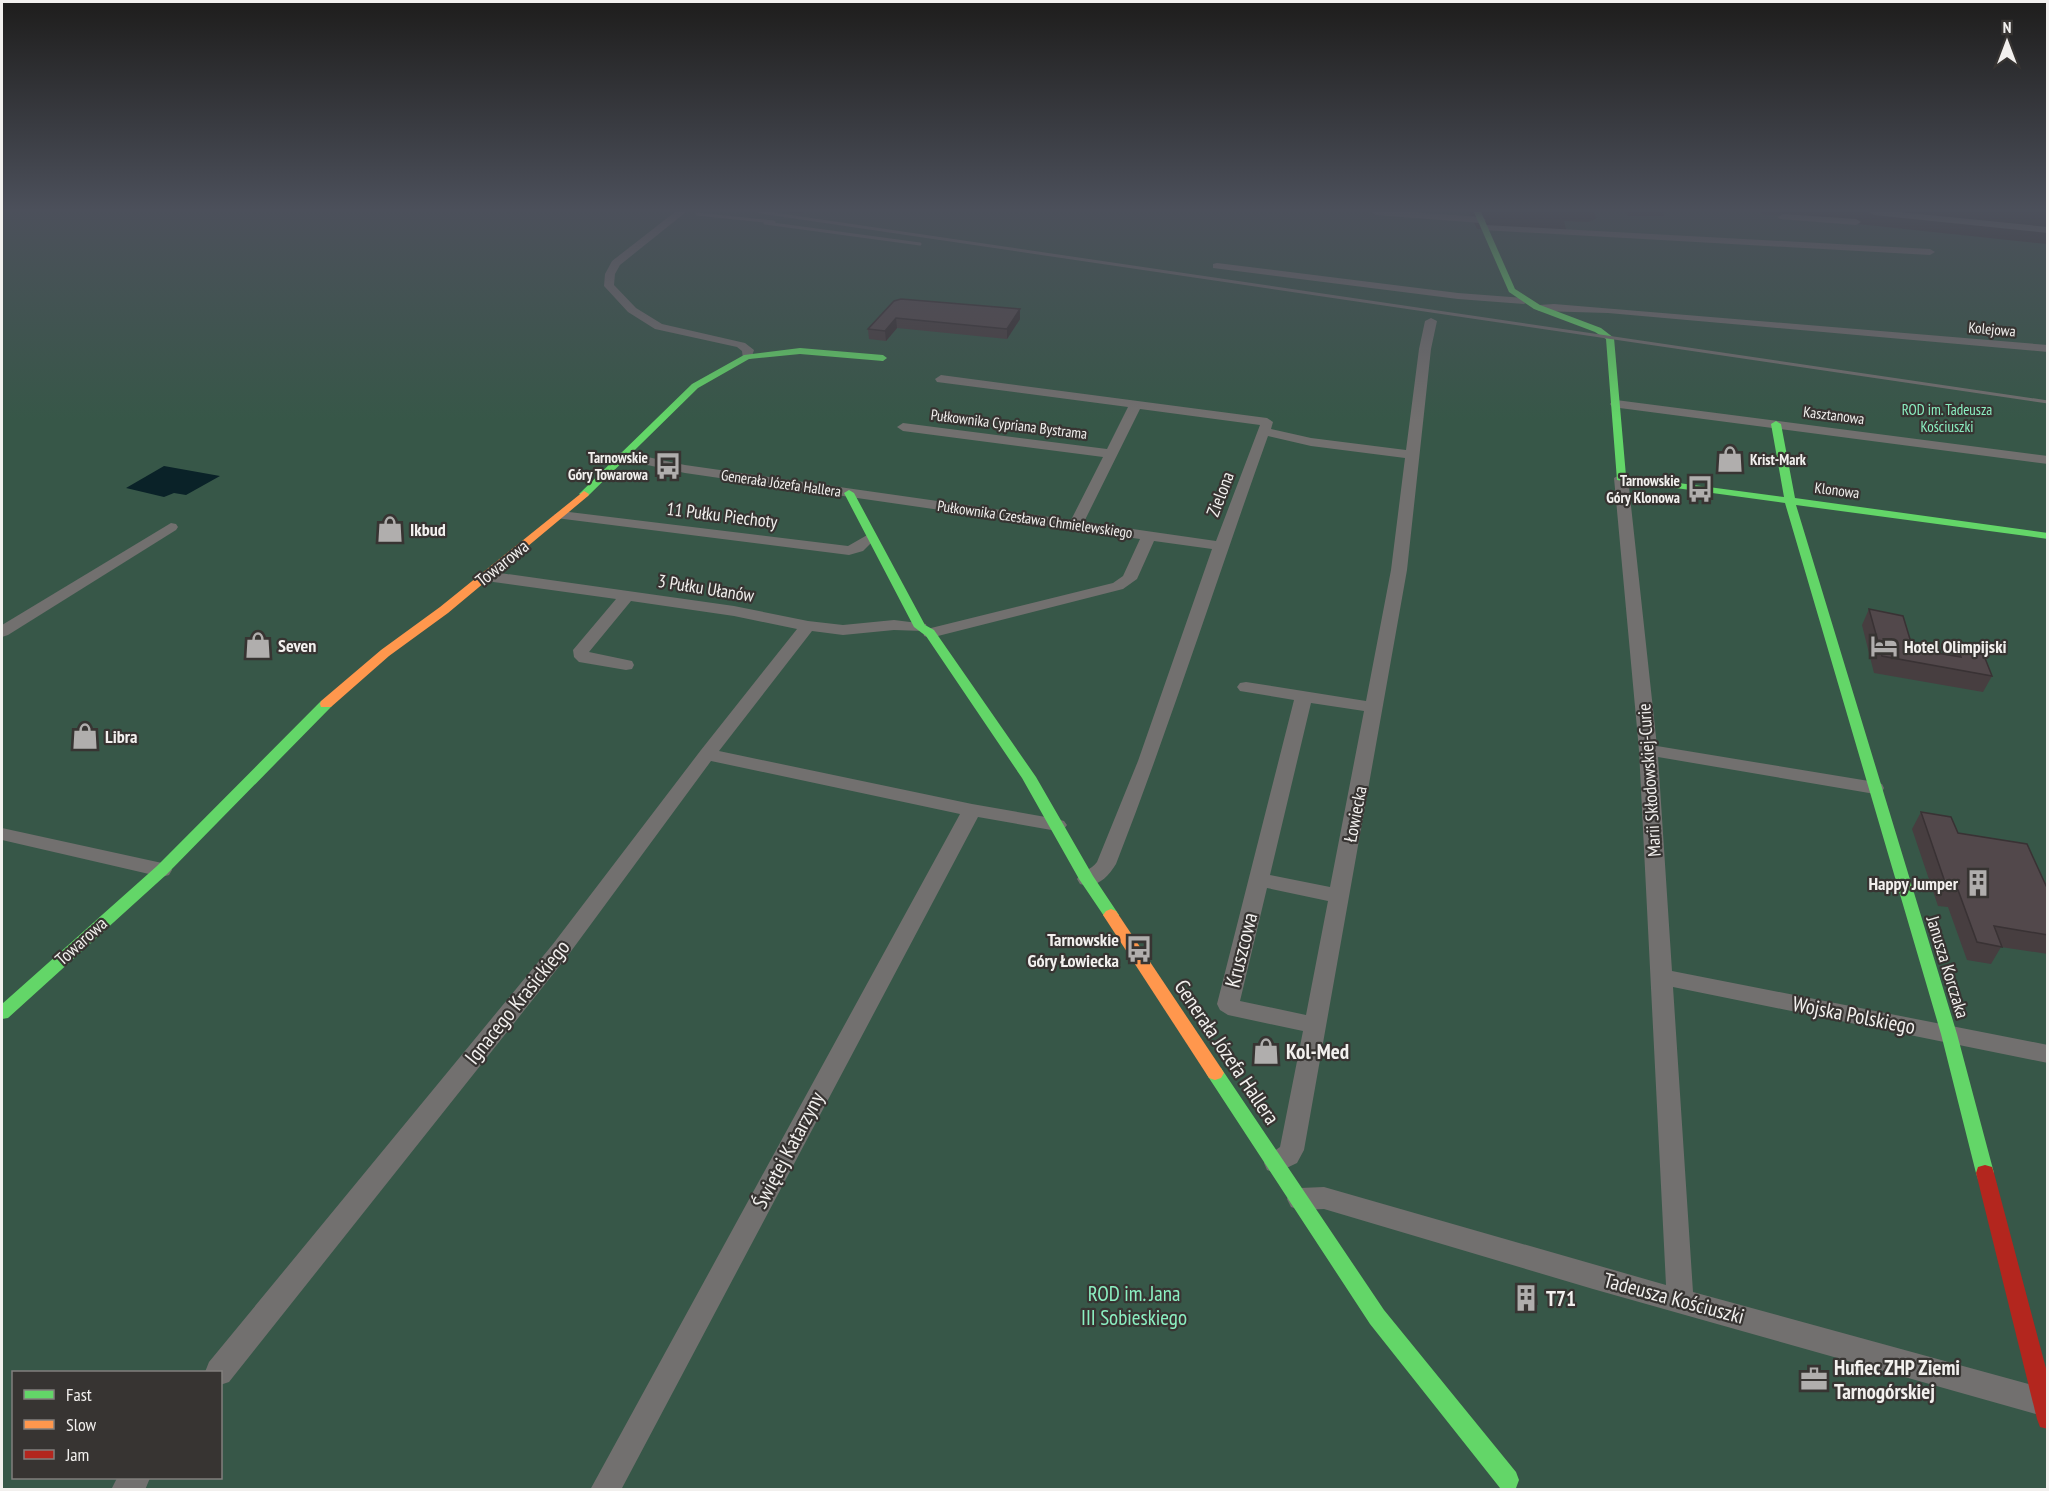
<svg xmlns="http://www.w3.org/2000/svg" width="2049" height="1491" viewBox="0 0 2049 1491" font-family="'PT Sans Narrow',sans-serif">
<style>
.green{fill:#375748;fill-rule:evenodd}
.water{fill:#0a2228}
.lines{fill:none;stroke-linecap:round;stroke-linejoin:round}
.street{fill:#72706f;fill-rule:evenodd}
.fast{fill:#63d668;fill-rule:evenodd}
.slow{fill:#ff974d;fill-rule:evenodd}
.jam{fill:#b3261e;fill-rule:evenodd}
.rail{stroke:#72706f;stroke-width:3}
.wall{fill:#473e40}
.shaded-wall{fill:#393234}
.building{fill:#52484b;stroke:#393234;stroke-width:1.5}
.labels{text-anchor:middle;dominant-baseline:central;stroke-width:4.5;stroke-linejoin:round;paint-order:stroke}
.far-street-label{font-size:15px;fill:#f2f0ee;stroke:#373432}
.far-park-label{font-size:15px;fill:#8befc1;stroke:#373432}
.far-poi-label{font-size:15px;font-weight:bold;fill:#f2f0ee;stroke:#373432;text-anchor:end}
.street-label{font-size:18px;fill:#f2f0ee;stroke:#373432}
.poi-label{font-size:18px;font-weight:bold;fill:#f2f0ee;stroke:#373432;text-anchor:start}
.near-street-label{font-size:21px;fill:#f2f0ee;stroke:#373432}
.near-poi-label{font-size:21px;font-weight:bold;fill:#f2f0ee;stroke:#373432;text-anchor:start}
.near-park-label{font-size:21px;fill:#8befc1;stroke:#373432}
</style>
<rect width="100%" height="100%" fill="#363433"/>
<path class="green" d="M 2,212 L 786,212 L 801,214 L 803,212 L 1469,212 L 1477,229 L 1567,233 L 1564,221 L 1589,222 L 1597,218 L 1593,212 L 1627,212 L 1628,216 L 1664,216 L 1664,212 L 1762,212 L 1763,214 L 2047,244 L 2047,1489 L 2,1490 ZM 14,1372 L 220,1372 L 220,1478 L 14,1478 Z"/>
<path class="water" d="M 164,466 L 220,476 L 186,495 L 174,493 L 164,497 L 126,488 Z"/>
<g class="lines">
<g class="street">
<path d="M 675,212 L 686,212 L 620,265 L 615,274 L 614,285 L 636,308 L 662,324 L 745,343 L 754,350 L 751,359 L 743,359 L 742,351 L 737,347 L 655,329 L 628,312 L 604,286 L 605,274 L 612,261 Z"/>
<path d="M 1371,212 L 1410,212 L 1481,217 L 1486,220 L 1481,223 L 1376,215 Z"/>
<path d="M 1869,212 L 1899,212 L 2048,227 L 2048,233 L 1874,215 Z"/>
<path d="M 1783,214 L 1856,219 L 1861,222 L 1856,225 L 1780,219 L 1778,217 Z"/>
<path d="M 1485,225 L 1930,249 L 1935,252 L 1930,255 L 1482,230 L 1482,226 Z"/>
<path d="M 1217,263 L 1458,293 L 1524,298 L 1529,301 L 1524,304 L 1458,299 L 1213,268 L 1213,264 Z"/>
<path d="M 1554,304 L 2048,345 L 2048,352 L 1608,313 L 1539,311 L 1534,308 L 1539,305 Z"/>
<path d="M 1431,318 L 1437,321 L 1431,349 L 1407,570 L 1304,1150 L 1297,1163 L 1276,1173 L 1267,1170 L 1264,1163 L 1267,1156 L 1280,1147 L 1303,1031 L 1228,1015 L 1220,1010 L 1217,1004 L 1294,700 L 1240,691 L 1237,687 L 1240,683 L 1246,682 L 1366,701 L 1391,570 L 1405,458 L 1311,446 L 1268,436 C 1217,578 1171,723 1116,864 C 1108,877 1097,889 1080,884 L 1077,879 C 1082,871 1091,870 1097,862 L 1138,761 L 1212,549 L 1154,541 L 1137,579 L 1123,589 L 930,638 L 924,636 L 923,631 L 894,630 L 843,635 L 812,631 L 719,751 L 972,804 L 1057,819 L 1064,821 L 1067,825 L 1064,829 L 1057,831 L 978,817 L 621,1490 L 590,1490 L 960,814 L 711,761 L 569,954 L 229,1382 L 220,1385 L 220,1372 L 205,1372 L 209,1362 L 553,944 L 701,750 L 797,629 L 734,616 L 631,601 L 589,652 L 632,661 L 634,665 L 632,669 L 626,670 L 579,662 L 574,657 L 573,650 L 616,599 L 486,581 L 478,576 L 481,573 L 486,571 L 734,606 L 808,621 L 843,625 L 894,620 L 926,624 L 927,629 L 1113,583 L 1123,576 L 1140,539 L 685,473 L 619,459 L 617,456 L 619,453 L 624,452 L 685,465 L 1071,520 L 1103,457 L 903,431 L 897,427 L 903,423 L 1107,449 L 1128,407 L 937,382 L 935,379 L 941,375 L 1267,418 L 1273,422 L 1271,429 L 1311,438 L 1406,450 L 1419,349 L 1425,321 ZM 1140,409 L 1260,425 L 1216,541 L 1084,522 ZM 1311,703 L 1364,711 L 1330,887 L 1270,875 ZM 1267,888 L 1328,901 L 1306,1015 L 1240,1001 Z"/>
<path d="M 1616,400 L 2048,456 L 2048,464 L 1612,407 L 1610,404 L 1612,401 Z"/>
<path d="M 1621,474 L 1628,478 L 1657,746 L 1875,782 L 1882,784 L 1884,788 L 1882,792 L 1875,794 L 1658,757 L 1672,971 L 2048,1045 L 2048,1063 L 1673,987 L 1693,1292 L 2043,1388 L 2048,1390 L 2048,1414 L 2043,1416 L 1593,1289 L 1324,1209 L 1300,1210 L 1291,1207 L 1287,1199 L 1291,1191 L 1300,1188 L 1324,1187 L 1666,1285 L 1639,750 L 1614,478 Z"/>
<path d="M 561,511 L 848,546 L 869,534 L 876,538 L 863,551 L 849,555 L 556,518 L 554,515 Z"/>
<path d="M 171,523 L 176,524 L 178,527 L 176,530 L 8,635 L 2,637 L 2,625 Z"/>
<path d="M 2,828 L 162,863 L 169,865 L 172,870 L 169,875 L 162,877 L 2,840 Z"/>
<path d="M 117,1478 L 150,1478 L 145,1490 L 111,1490 Z"/>
</g>
<g class="fast">
<path d="M 1474,212 L 1481,212 L 1515,289 L 1540,305 L 1601,328 L 1614,338 L 1626,476 L 1784,497 L 1771,424 L 1776,421 L 1781,424 L 1795,498 L 2048,533 L 2048,539 L 1796,505 L 1957,1034 L 1994,1173 L 1992,1179 L 1985,1181 L 1978,1179 L 1976,1173 L 1941,1034 L 1785,503 L 1617,480 L 1606,339 L 1595,332 L 1534,309 L 1509,292 Z"/>
<path d="M 800,348 L 883,355 L 887,358 L 883,361 L 800,354 L 749,359 L 698,388 L 588,496 L 584,497 L 579,494 L 692,384 L 744,355 Z"/>
<path d="M 849,490 L 854,493 L 925,625 L 934,630 L 1036,777 L 1093,876 L 1119,915 L 1116,919 L 1106,919 L 1079,879 L 1022,778 L 926,636 L 914,627 L 844,493 Z"/>
<path d="M 326,700 L 331,701 L 332,704 L 331,707 L 167,874 L 8,1018 L 2,1019 L 2,1004 L 157,866 L 321,701 Z"/>
<path d="M 1215,1066 L 1221,1068 L 1384,1310 L 1516,1472 L 1519,1480 L 1516,1488 L 1500,1488 L 1370,1324 L 1209,1078 L 1206,1073 L 1209,1068 Z"/>
</g>
<g class="slow">
<path d="M 584,491 L 589,494 L 588,496 L 448,613 L 389,656 L 331,707 L 321,707 L 320,704 L 321,701 L 381,650 L 440,607 Z"/>
<path d="M 1111,909 L 1116,911 L 1221,1068 L 1224,1073 L 1221,1078 L 1215,1080 L 1209,1078 L 1103,915 L 1106,911 Z"/>
</g>
<path class="jam" d="M 1985,1165 L 1992,1167 L 1994,1173 L 2048,1376 L 2048,1429 L 2040,1427 L 2037,1419 L 1976,1173 L 1978,1167 Z"/>
<g class="rail">
<path d="M 760,212 L 2048,402"/>
<path d="M 697,214 L 774,222"/>
<path d="M 765,223 L 920,244"/>
</g>
</g>
<g class="wall">
<path d="M 894,301 L 1020,319 L 1007,339 L 897,328 L 886,341 L 869,339 L 868,329 Z"/>
<path d="M 1869,609 L 1913,649 L 1951,655 L 1957,644 L 1992,676 L 1983,692 L 1874,673 L 1862,625 Z"/>
<path d="M 1921,812 L 1958,833 L 2048,890 L 2048,954 L 2001,947 L 1991,964 L 1967,960 L 1948,907 L 1938,906 L 1912,829 Z"/>
<path d="M 1519,1285 L 1537,1304 L 1535,1308 L 1517,1304 L 1517,1289 Z"/>
</g>
<g class="shaded-wall">
<path d="M 1020,309 L 1020,319 L 1007,339 L 1007,329 Z"/>
<path d="M 896,318 L 897,328 L 886,341 L 885,331 Z"/>
</g>
<g class="building">
<path d="M 901,299 L 1020,309 L 1007,329 L 896,318 L 885,331 L 868,329 L 894,301 Z"/>
<path d="M 1869,609 L 1903,616 L 1913,649 L 1961,657 L 1957,644 L 1981,648 L 1992,676 L 1882,656 Z"/>
<path d="M 1921,812 L 1951,817 L 1958,833 L 2027,844 L 2048,890 L 2048,935 L 1994,926 L 2002,947 L 1977,942 L 1958,890 L 1947,888 Z"/>
<path d="M 1519,1285 L 1536,1289 L 1537,1304 L 1519,1299 Z"/>
</g>
<linearGradient id="sky" x2="0" y2="1"><stop stop-color="#1e1d1c"/><stop offset="0.5" stop-color="#4c505b"/><stop offset="1" stop-color="#4c505b" stop-opacity="0"/></linearGradient>
<rect width="2049" height="420" fill="url(#sky)"/>
<defs>
<symbol id="shop-bare" viewBox="-9 -9 18 18"><path d="M-5-2.5h2.3a2.7 3.5 0 0 1 5.4 0H5L5.5 6h-11ZM-1.5-2.5h3a1.5 2.3 0 0 0-3 0Z" fill="#b0aead" stroke="#373432" stroke-width="2.5" paint-order="stroke"/></symbol>
<symbol id="bus-bare" viewBox="-9 -9 18 18"><path d="M-5-6H5V4H4V6H2V4H-2V6H-4V4H-5ZM-3.5-4V0h7V-4ZM-3.5 1.2v1.5H-2V1.2ZM2 1.2v1.5H3.5V1.2Z" fill="#b0aead" stroke="#373432" stroke-width="2.5" paint-order="stroke"/></symbol>
<symbol id="hotel-bare" viewBox="-9 -9 18 18"><path d="M-6-4.5h1.5V1H6V5H4.5V3h-9V5H-6ZM-4 0a1.8 1.8 0 1 1 3.6 0ZM.5 0V-2.5h3Q6-2.5 6 0Z" fill="#b0aead" stroke="#373432" stroke-width="2.5" paint-order="stroke"/></symbol>
<symbol id="building-bare" viewBox="-9 -9 18 18"><path d="M-4-6H4V6H1V3H-1V6H-4ZM-2.5-4.3h1.7v1.8h-1.7ZM.8-4.3h1.7v1.8H.8ZM-2.5-1h1.7V.8h-1.7ZM.8-1h1.7V.8H.8Z" fill="#b0aead" stroke="#373432" stroke-width="2.5" paint-order="stroke"/></symbol>
<symbol id="office-bare" viewBox="-9 -9 18 18"><path d="M-6-3h4V-5.5h4V-3h4V5H-6ZM-1-4.5V-3h2v-1.5ZM-6 0V1H6V0Z" fill="#b0aead" stroke="#373432" stroke-width="2.5" paint-order="stroke"/></symbol>
</defs>
<g fill-rule="evenodd">
<use href="#shop-bare" x="1711" y="440" width="38" height="38"/>
<use href="#bus-bare" x="649" y="447" width="38" height="38"/>
<use href="#bus-bare" x="1681" y="470" width="38" height="38"/>
<use href="#shop-bare" x="371" y="510" width="38" height="38"/>
<use href="#shop-bare" x="239" y="626" width="38" height="38"/>
<use href="#hotel-bare" x="1865" y="627" width="38" height="38"/>
<use href="#shop-bare" x="66" y="717" width="38" height="38"/>
<use href="#building-bare" x="1959" y="864" width="38" height="38"/>
<use href="#bus-bare" x="1120" y="930" width="38" height="38"/>
<use href="#shop-bare" x="1247" y="1032" width="38" height="38"/>
<use href="#building-bare" x="1507" y="1279" width="38" height="38"/>
<use href="#office-bare" x="1795" y="1360" width="38" height="38"/>
</g>
<g class="labels">
<g class="far-street-label">
<text transform="translate(1992 329) rotate(5)">Kolejowa</text>
<text transform="translate(1834 415) rotate(7)">Kasztanowa</text>
<text transform="translate(1009 424) rotate(7)">Pułkownika Cypriana Bystrama</text>
<text transform="translate(781 483) rotate(8)">Generała Józefa Hallera</text>
<text transform="translate(1837 490) rotate(7)">Klonowa</text>
<text transform="translate(1035 519) rotate(8)">Pułkownika Czesława Chmielewskiego</text>
</g>
<g class="far-park-label">
<text x="1947" y="409">ROD im. Tadeusza<tspan x="1947" dy="17">Kościuszki</tspan></text>
</g>
<g class="far-poi-label">
<text x="648" y="457">Tarnowskie<tspan x="648" dy="17">Góry Towarowa</tspan></text>
<text x="1750" y="459" text-anchor="start">Krist-Mark</text>
<text x="1680" y="480">Tarnowskie<tspan x="1680" dy="17">Góry Klonowa</tspan></text>
</g>
<g class="street-label">
<text transform="translate(1220 494) rotate(-69)">Zielona</text>
<text transform="translate(722 515) rotate(7)">11 Pułku Piechoty</text>
<text transform="translate(502 563) rotate(-39)">Towarowa</text>
<text transform="translate(706 588) rotate(9)">3 Pułku Ułanów</text>
<text transform="translate(1649 780) rotate(-94)">Marii Skłodowskiej-Curie</text>
<text transform="translate(1355 814) rotate(-79)">Łowiecka</text>
<text transform="translate(81 941) rotate(-42)">Towarowa</text>
<text transform="translate(1948 967) rotate(73)">Janusza Korczaka</text>
</g>
<g class="poi-label">
<text x="410" y="529">Ikbud</text>
<text x="278" y="645">Seven</text>
<text x="1904" y="646">Hotel Olimpijski</text>
<text x="105" y="736">Libra</text>
<text x="1958" y="883" text-anchor="end">Happy Jumper</text>
<text x="1119" y="939" text-anchor="end">Tarnowskie<tspan x="1119" dy="21">Góry Łowiecka</tspan></text>
</g>
<g class="near-street-label">
<text transform="translate(1241 950) rotate(-76)">Kruszcowa</text>
<text transform="translate(517 1002) rotate(-51)">Ignacego Krasickiego</text>
<text transform="translate(1854 1015) rotate(11)">Wojska Polskiego</text>
<text transform="translate(1227 1052) rotate(56)">Generała Józefa Hallera</text>
<text transform="translate(788 1150) rotate(-62)">Świętej Katarzyny</text>
<text transform="translate(1674 1298) rotate(15)">Tadeusza Kościuszki</text>
</g>
<g class="near-poi-label">
<text x="1286" y="1051">Kol-Med</text>
<text x="1546" y="1298">T71</text>
<text x="1834" y="1367">Hufiec ZHP Ziemi<tspan x="1834" dy="24">Tarnogórskiej</tspan></text>
</g>
<g class="near-park-label">
<text x="1134" y="1293">ROD im. Jana<tspan x="1134" dy="24">III Sobieskiego</tspan></text>
</g>
</g>
<rect width="2049" height="1491" fill="none" stroke="#f2f0ee" stroke-width="6"/>
<rect x="12" y="1371" width="210" height="108" fill="#373432" stroke="#827f7d" stroke-width="1.5"/>
<rect x="24" y="1390" width="30" height="9" fill="#63d668" stroke="#827f7d" stroke-width="1.5"/>
<text x="66" y="1401" font-size="18" fill="#f2f0ee">Fast</text>
<rect x="24" y="1420" width="30" height="9" fill="#ff974d" stroke="#827f7d" stroke-width="1.5"/>
<text x="66" y="1431" font-size="18" fill="#f2f0ee">Slow</text>
<rect x="24" y="1450" width="30" height="9" fill="#b3261e" stroke="#827f7d" stroke-width="1.5"/>
<text x="66" y="1461" font-size="18" fill="#f2f0ee">Jam</text>
<g transform="translate(2007 42)" stroke="#373432" stroke-width="4.5" paint-order="stroke">
<path d="M0-4.5L10 22L0 15L-10 22Z" fill="#f2f0ee"/>
<text y="-9" font-size="16" font-weight="bold" text-anchor="middle" fill="#f2f0ee">N</text>
</g>
</svg>
